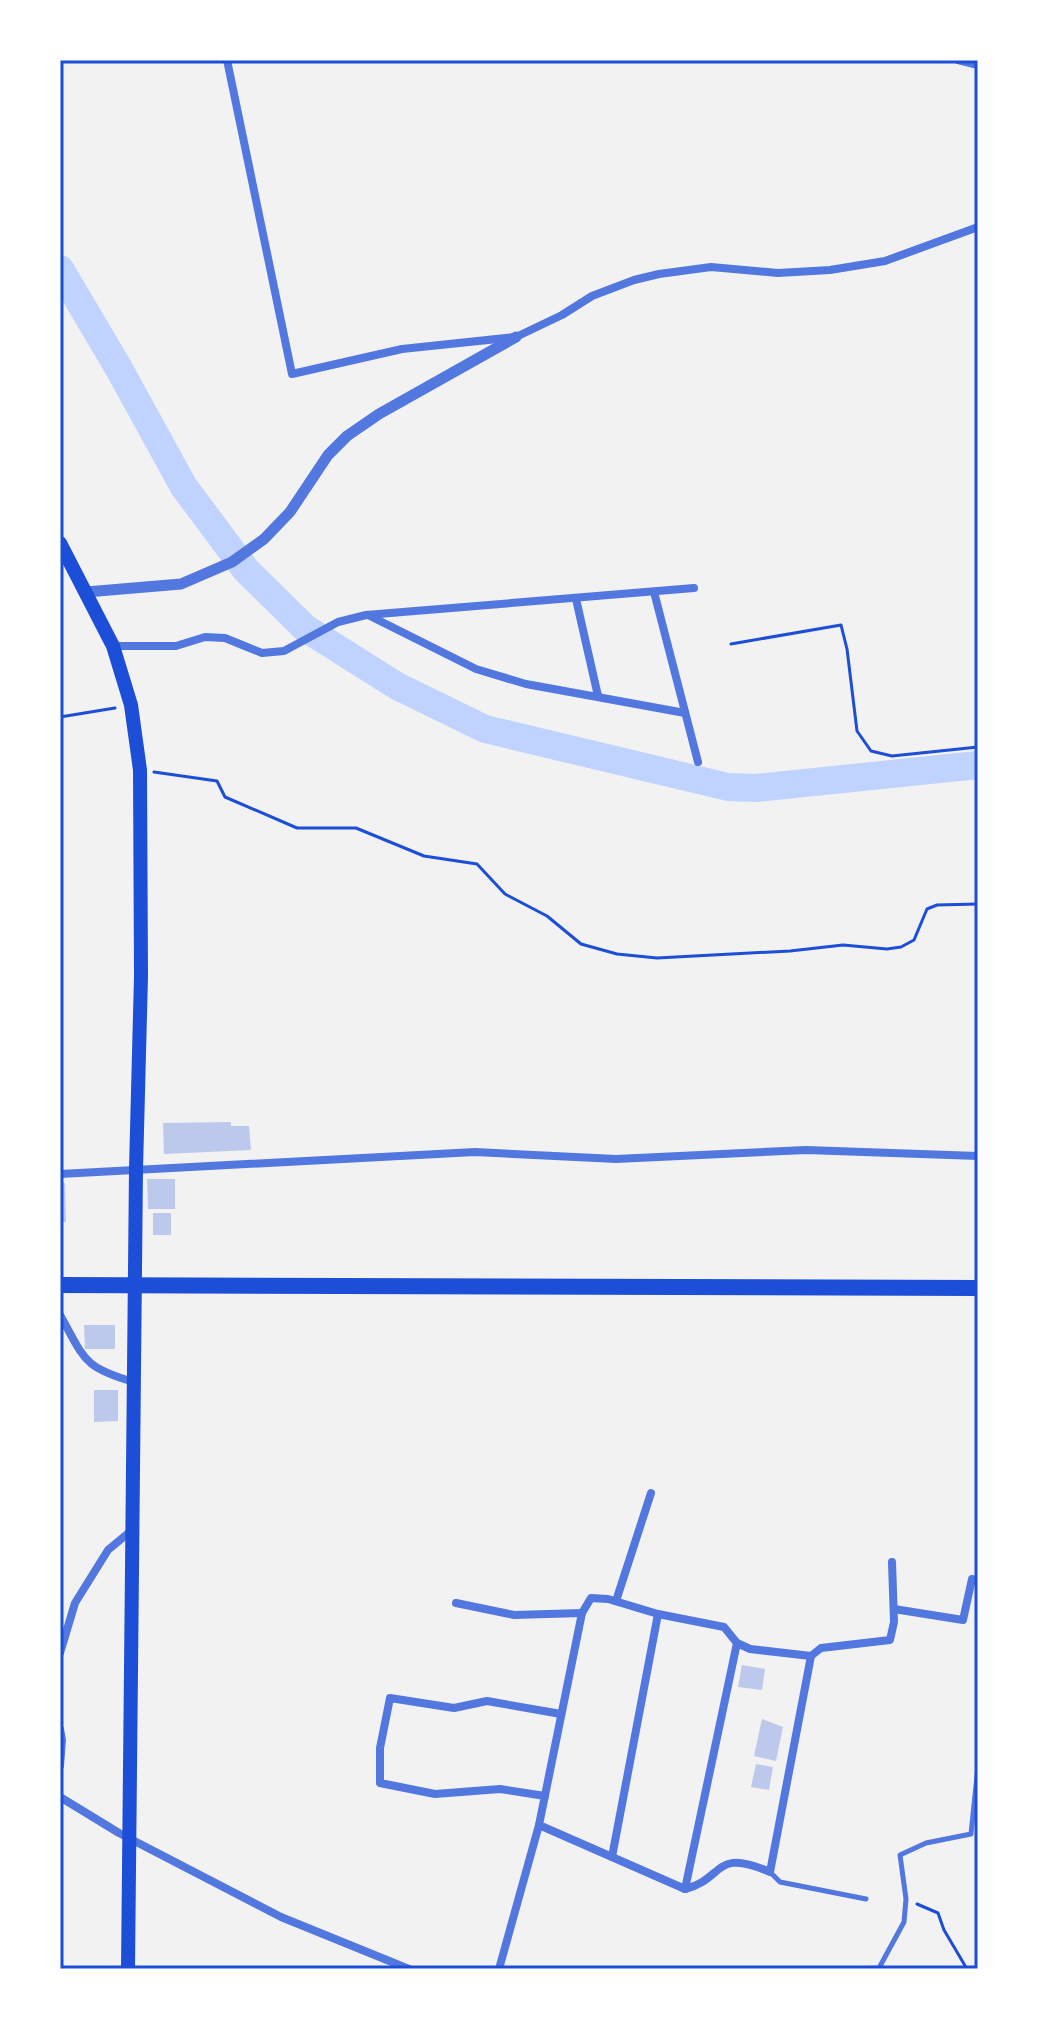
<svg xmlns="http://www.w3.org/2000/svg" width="1038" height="2029" viewBox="0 0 1038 2029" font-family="'Asap Condensed',sans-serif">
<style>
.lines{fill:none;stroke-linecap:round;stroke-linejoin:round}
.river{stroke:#bfd3fe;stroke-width:28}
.building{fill:#bdc9ec}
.path{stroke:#1d4ed8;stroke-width:3}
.service{stroke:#5277de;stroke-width:5}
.minor{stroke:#5277de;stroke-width:8}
.tertiary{stroke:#5277de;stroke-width:11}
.primary{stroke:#1d4ed8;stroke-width:14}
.trunk{stroke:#1d4ed8;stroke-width:16}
.neatline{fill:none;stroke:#1d4ed8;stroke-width:3}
</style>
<rect width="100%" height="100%" fill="#f2f2f2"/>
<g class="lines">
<path class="river" d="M 60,269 L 118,367 L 184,487 L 246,570 L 305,628 L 397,686 L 485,729 L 728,787 L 756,788 L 978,765"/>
</g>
<g class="building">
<path d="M 231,1122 L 231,1126 L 249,1126 L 251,1150 L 164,1154 L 163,1123 Z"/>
<path d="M 147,1179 L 175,1179 L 175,1209 L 148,1209 Z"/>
<path d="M 60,1183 L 65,1183 L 66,1222 L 60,1222 Z"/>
<rect x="153" y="1213" width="18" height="22"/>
<path d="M 84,1325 L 115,1325 L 115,1349 L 85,1349 Z"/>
<path d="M 94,1390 L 118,1390 L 118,1421 L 94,1422 Z"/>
<path d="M 742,1665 L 765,1669 L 762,1690 L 738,1687 Z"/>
<path d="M 762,1719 L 783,1727 L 776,1761 L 754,1756 Z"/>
<path d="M 756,1764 L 773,1767 L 769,1790 L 751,1787 Z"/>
</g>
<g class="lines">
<g class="path">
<path d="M 731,644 L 841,625 L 847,649 L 857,731 L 871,751 L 892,756 L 978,747"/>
<path d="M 60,717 L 115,708"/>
<path d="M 154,772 L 217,781 L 225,797 L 297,828 L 356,828 L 424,856 L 477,864 L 505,894 L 547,916 L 581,944 L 617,954 L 657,958 L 790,951 L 843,945 L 887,949 L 901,947 L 914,940 L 927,909 L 937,905 L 978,904"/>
<path d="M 917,1904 L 938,1913 L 944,1930 L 967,1969"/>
</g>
<g class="service">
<path d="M 770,1872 L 780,1882 L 866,1899"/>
<path d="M 856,1969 L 879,1968 L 904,1922 L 906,1899 L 900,1855 L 926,1843 L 971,1834 L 978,1766"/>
</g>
<g class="minor">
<path d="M 227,60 L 292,374 L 402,349 L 516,337 L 562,315 L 592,296 L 634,280 L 659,274 L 711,267 L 778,273 L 830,270 L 885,261 L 978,227"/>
<path d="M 958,60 L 978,65"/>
<path d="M 654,592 L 698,762"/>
<path d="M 576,599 L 598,696"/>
<path d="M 368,615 L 476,669 L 526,684 L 685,713"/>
<path d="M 113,646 L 176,646 L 205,637 L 225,638 L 262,653 L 284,651 L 338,622 L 366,615 L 694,588"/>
<path d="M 60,1174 L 475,1152 L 616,1159 L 806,1150 L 978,1156"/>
<path d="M 60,1315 C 85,1359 82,1367 134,1382"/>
<path d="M 591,1598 L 608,1599 L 658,1614 L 724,1627 L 737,1643 L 685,1889 L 539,1825 L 582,1613 Z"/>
<path d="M 616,1601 L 651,1493"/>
<path d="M 456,1603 L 514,1615 L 582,1613"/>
<path d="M 894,1609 L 963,1620 L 972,1579"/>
<path d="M 737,1643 L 750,1649 L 811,1656"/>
<path d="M 60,1653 L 75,1603 L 108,1550 L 132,1530"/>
<path d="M 60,1729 L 62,1740 L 60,1766"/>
<path d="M 545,1796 L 500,1789 L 435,1794 L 380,1783 L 380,1748 L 390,1698 L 454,1708 L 487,1701 L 561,1714"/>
<path d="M 60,1797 L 119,1833 L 281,1917 L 409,1969"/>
<path d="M 612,1857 L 658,1614"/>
<path d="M 685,1889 C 725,1879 713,1847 770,1872 L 811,1656 L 821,1648 L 890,1640 L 894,1622 L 892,1562"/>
<path d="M 499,1969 L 539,1825"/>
</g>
<path class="tertiary" d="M 86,592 L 181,584 L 232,562 L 264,539 L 290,512 L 328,455 L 347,436 L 379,414 L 516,337"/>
<path class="primary" d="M 60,543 L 113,646 L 131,705 L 140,770 L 141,976 L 136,1169 L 128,1969"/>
<path class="trunk" d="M 60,1285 L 978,1288"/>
</g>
<rect width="1038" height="2029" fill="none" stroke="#ffffff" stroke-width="124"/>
<rect x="62" y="62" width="914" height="1905" class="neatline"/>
</svg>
